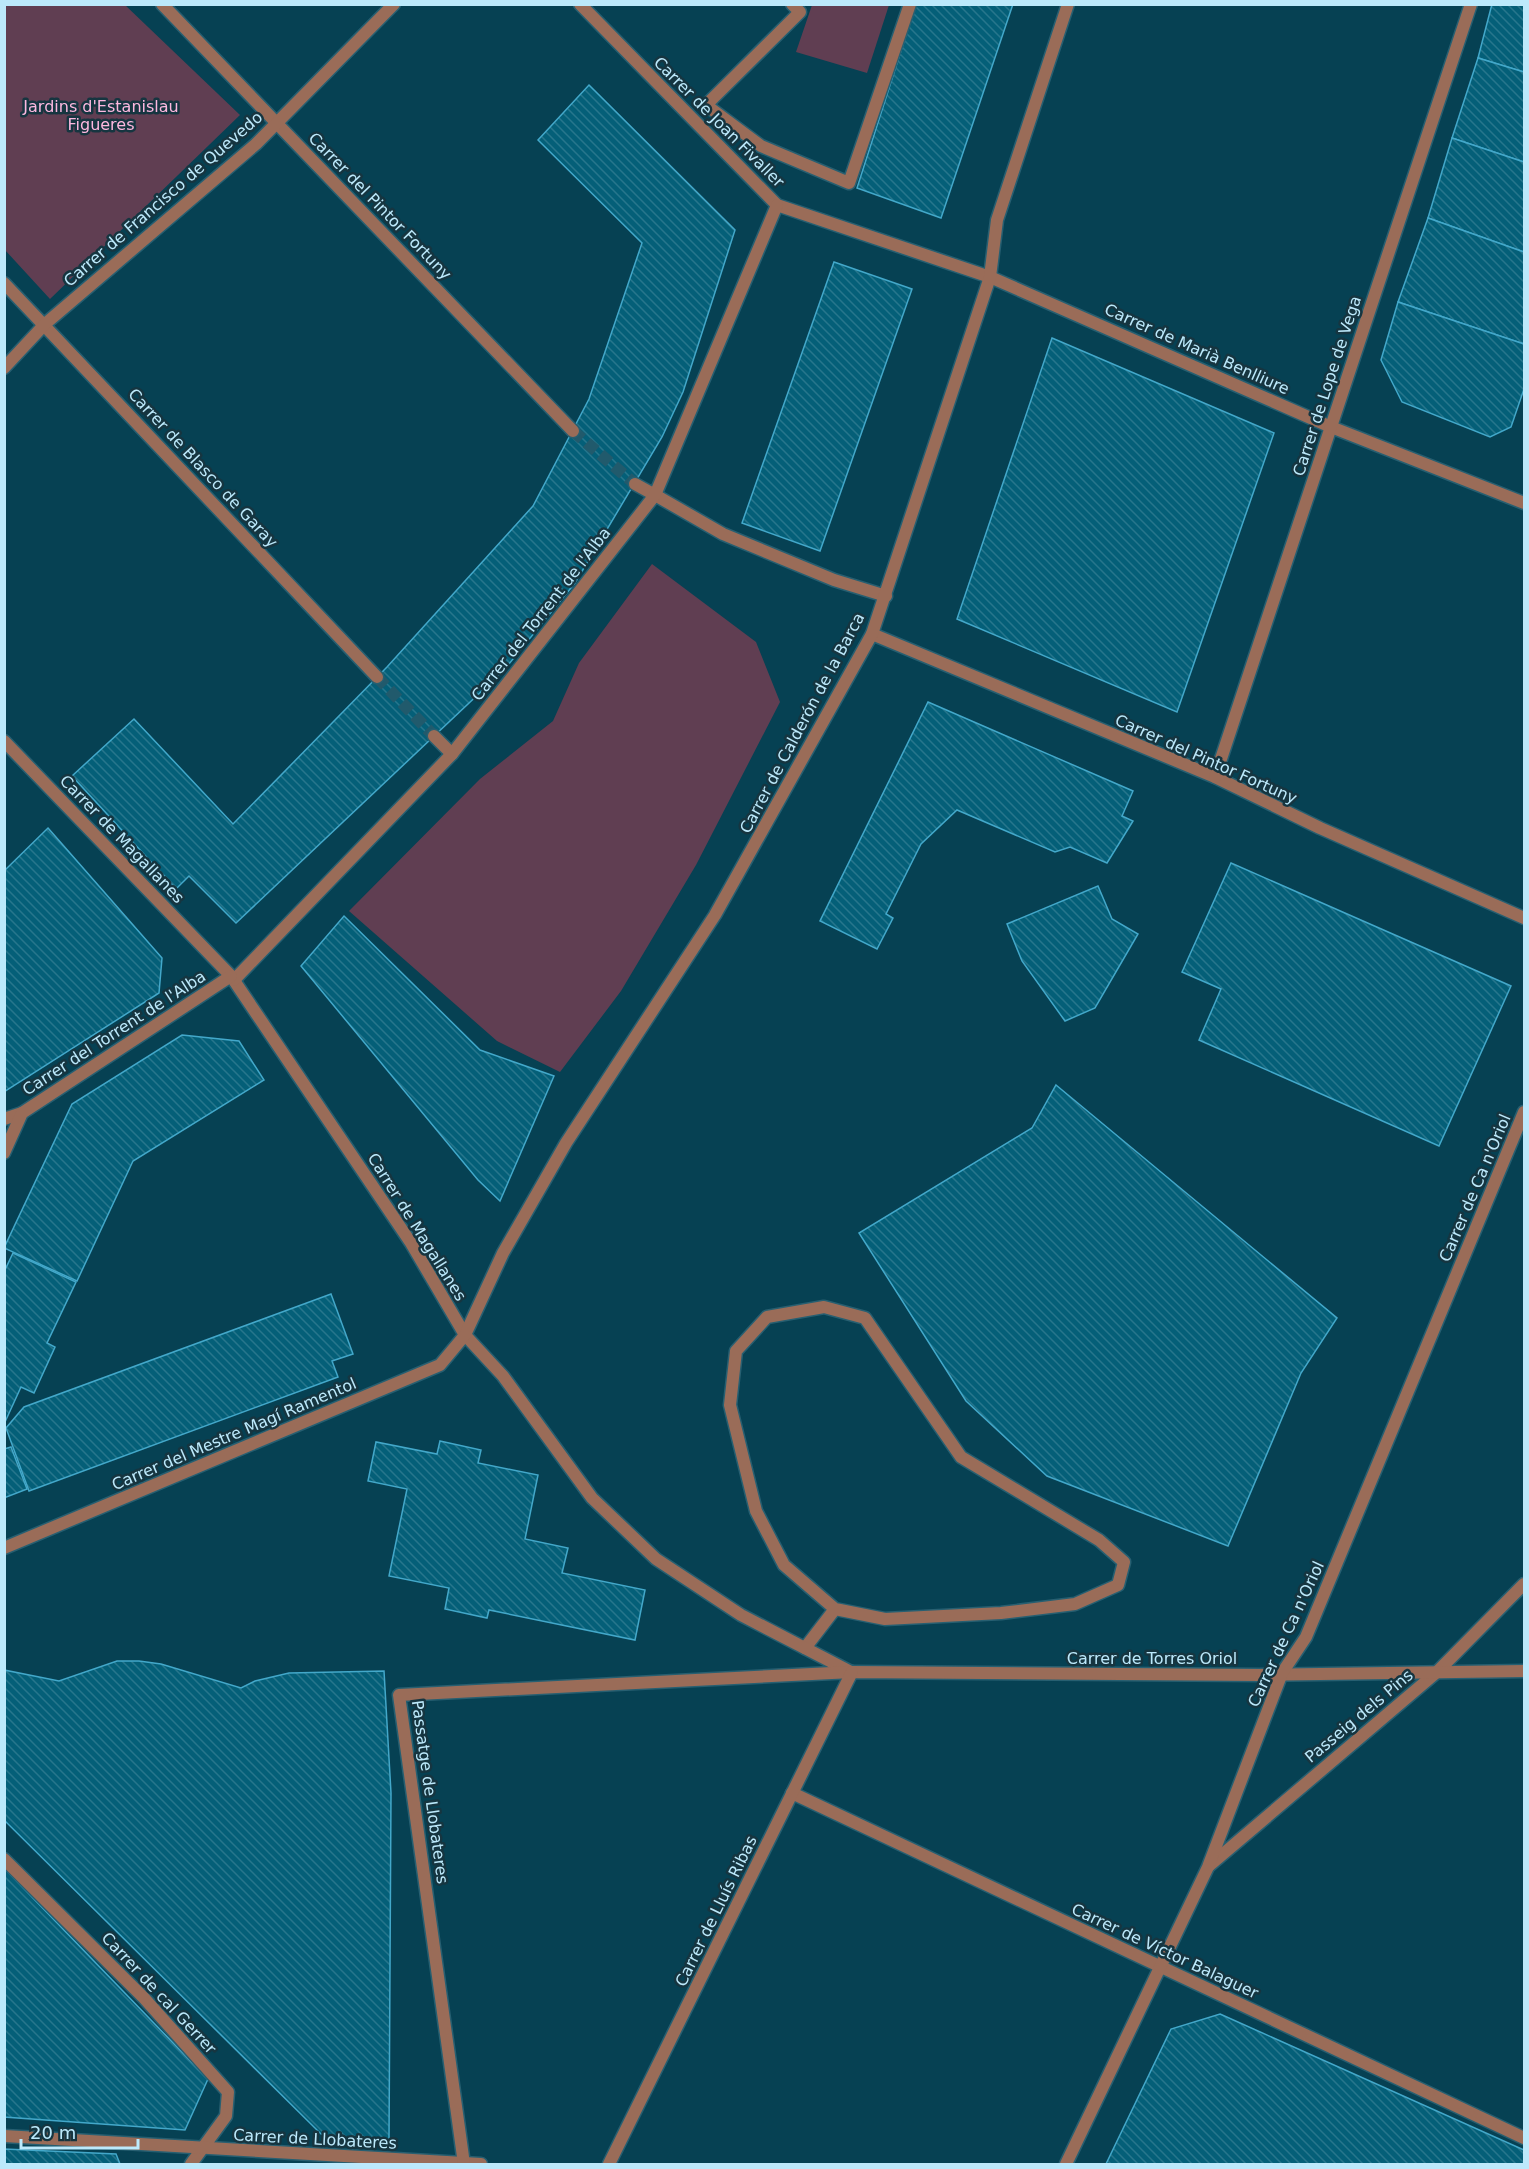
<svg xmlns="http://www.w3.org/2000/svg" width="1529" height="2169" viewBox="0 0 1529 2169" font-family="'DejaVu Sans',sans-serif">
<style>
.park{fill:#603e52}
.building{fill:url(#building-back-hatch);stroke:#43a8ca;stroke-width:1.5}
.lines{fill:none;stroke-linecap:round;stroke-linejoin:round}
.minor-tunnel{stroke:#215a6c;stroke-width:12;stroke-dasharray:12 6;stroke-linecap:butt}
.service-casing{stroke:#275f71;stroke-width:15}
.pedestrian-casing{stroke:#275f71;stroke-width:15}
.minor-casing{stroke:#275f71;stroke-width:15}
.service{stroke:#9a6c58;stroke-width:12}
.pedestrian{stroke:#9a6c58;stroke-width:12}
.minor{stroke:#9a6c58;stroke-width:12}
.labels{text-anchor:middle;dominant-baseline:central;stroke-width:5;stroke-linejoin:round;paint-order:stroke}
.park-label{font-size:16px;fill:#fdb8df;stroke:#163540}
.street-label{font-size:16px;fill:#bce9fb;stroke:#163540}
</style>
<defs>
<pattern id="building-back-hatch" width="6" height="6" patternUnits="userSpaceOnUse" patternTransform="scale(1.5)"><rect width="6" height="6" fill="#045f78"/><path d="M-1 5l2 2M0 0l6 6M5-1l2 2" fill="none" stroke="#27768c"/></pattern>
</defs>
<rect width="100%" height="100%" fill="#064153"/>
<g class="park">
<path d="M 5,4 L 125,5 L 240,115 L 50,299 L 5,250 Z"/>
<path d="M 812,5 L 889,5 L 867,73 L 796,52 Z"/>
<path d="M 652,564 L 756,642 L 780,702 L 696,865 L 621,991 L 560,1072 L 497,1041 L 349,911 L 480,779 L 553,721 L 579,663 Z"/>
</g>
<g class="building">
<path d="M 916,4 L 1013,4 L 941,218 L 857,188 Z"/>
<path d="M 1492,4 L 1524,4 L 1524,72 L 1478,58 Z"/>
<path d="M 1478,58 L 1524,72 L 1524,162 L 1452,138 Z"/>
<path d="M 589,85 L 735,230 L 683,392 L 662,437 L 575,583 L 504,670 L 236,923 L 189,876 L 176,889 L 72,776 L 134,719 L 233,824 L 387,667 L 533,506 L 589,399 L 642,243 L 538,140 Z"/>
<path d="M 1452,138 L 1524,162 L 1524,252 L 1428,218 Z"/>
<path d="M 1428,218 L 1524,252 L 1524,344 L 1398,302 Z"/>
<path d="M 834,262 L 912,289 L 820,551 L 742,523 Z"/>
<path d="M 1398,302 L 1524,344 L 1524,389 L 1511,427 L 1490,437 L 1402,402 L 1381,360 Z"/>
<path d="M 1052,338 L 1274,433 L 1177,712 L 957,619 Z"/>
<path d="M 928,702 L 1133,791 L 1122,816 L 1133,821 L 1107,863 L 1070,847 L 1055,852 L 957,810 L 921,844 L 886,914 L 893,918 L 877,949 L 820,921 Z"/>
<path d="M 48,828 L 162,958 L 159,993 L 4,1092 L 4,871 Z"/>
<path d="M 1231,863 L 1511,986 L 1439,1146 L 1199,1040 L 1221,989 L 1182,972 Z"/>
<path d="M 1098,886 L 1112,919 L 1138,934 L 1095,1008 L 1065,1021 L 1022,961 L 1007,924 Z"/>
<path d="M 344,916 L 480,1050 L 554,1076 L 500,1201 L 478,1180 L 301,966 Z"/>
<path d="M 182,1035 L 239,1041 L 264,1080 L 133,1161 L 77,1281 L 4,1248 L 72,1104 Z"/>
<path d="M 1056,1085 L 1337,1318 L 1301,1373 L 1228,1546 L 1047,1476 L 966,1401 L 859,1233 L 1032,1128 Z"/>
<path d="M 13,1253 L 76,1282 L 47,1343 L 55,1347 L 34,1393 L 21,1387 L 5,1422 L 4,1272 Z"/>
<path d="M 331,1294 L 353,1354 L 332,1361 L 338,1377 L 29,1491 L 6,1428 L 24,1407 Z"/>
<path d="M 440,1441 L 481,1450 L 478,1463 L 538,1475 L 525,1539 L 568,1548 L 562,1573 L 645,1590 L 635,1640 L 489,1610 L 487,1618 L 445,1609 L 449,1588 L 389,1576 L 407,1489 L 368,1481 L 376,1442 L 437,1454 Z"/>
<path d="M 11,1447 L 27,1489 L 4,1498 L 4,1449 Z"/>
<path d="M 117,1661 L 139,1661 L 161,1664 L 241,1688 L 255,1681 L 289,1673 L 384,1671 L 391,1793 L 389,2142 L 338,2143 L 321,2134 L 4,1820 L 4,1670 L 59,1681 Z"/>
<path d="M 4,1868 L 208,2079 L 185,2130 L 4,2117 Z"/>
<path d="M 1220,2014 L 1524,2150 L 1524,2164 L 1106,2164 L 1171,2029 Z"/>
<path d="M 4,2149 L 116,2154 L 120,2164 L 4,2164 Z"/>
</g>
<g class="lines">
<g class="minor-tunnel">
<path d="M 573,431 L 635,484"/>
<path d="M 377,677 L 434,736"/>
</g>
<defs>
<path id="service" d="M 805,1648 L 835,1609 L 885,1619 L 1001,1613 L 1075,1604 L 1118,1585 L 1124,1562 L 1099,1540 L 961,1457 L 865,1318 L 824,1307 L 767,1317 L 736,1351 L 730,1405 L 756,1511 L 784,1565 L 835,1609"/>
<g id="pedestrian">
<path d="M 792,4 L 800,12 L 706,105 L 761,146 L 849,183 L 910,4"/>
<path d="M 655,495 L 723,534 L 834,580 L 886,596"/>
</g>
<g id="minor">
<path d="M 162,4 L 573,431"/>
<path d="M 580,4 L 777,205 L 990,277 L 1331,427 L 1524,503"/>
<path d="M 4,283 L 377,677"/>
<path d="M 4,368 L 45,324 L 256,144 L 394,4"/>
<path d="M 635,484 L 655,495"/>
<path d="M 872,634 L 1215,777 L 1320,828 L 1524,918"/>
<path d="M 434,736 L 452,754"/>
<path d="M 4,741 L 231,976 L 411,1243 L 465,1335 L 503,1376 L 592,1498 L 656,1559 L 741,1615 L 851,1672"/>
<path d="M 1215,777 L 1471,4"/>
<path d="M 234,980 L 452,754 L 655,495 L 777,205"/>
<path d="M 4,1119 L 22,1113"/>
<path d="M 4,1153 L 22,1113 L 231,976"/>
<path d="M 4,1548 L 440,1365 L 465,1335 L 503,1253 L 566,1143 L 715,915 L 872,634 L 990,277 L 997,220 L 1068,4"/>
<path d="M 792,1793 L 1524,2138"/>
<path d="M 4,1859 L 144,1998 L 228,2092 L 226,2116 L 191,2164"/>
<path d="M 1210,1865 L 1437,1672 L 1524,1584"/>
<path d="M 4,2136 L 481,2164"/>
<path d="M 464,2164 L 399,1695 L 852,1672 L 1260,1675 L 1524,1671"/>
<path d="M 609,2164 L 852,1672"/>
<path d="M 1066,2164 L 1208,1867 L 1282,1673 L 1306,1637 L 1524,1112"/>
</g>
</defs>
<use href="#service" class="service-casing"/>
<use href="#pedestrian" class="pedestrian-casing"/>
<use href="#minor" class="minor-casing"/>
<use href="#service" class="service"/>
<use href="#pedestrian" class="pedestrian"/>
<use href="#minor" class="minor"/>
</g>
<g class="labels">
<g class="park-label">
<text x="101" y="106">Jardins d'Estanislau<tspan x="101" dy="18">Figueres</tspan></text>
</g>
<g class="street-label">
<text transform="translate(719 122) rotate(45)">Carrer de Joan Fivaller</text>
<text transform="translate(163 199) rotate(-41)">Carrer de Francisco de Quevedo</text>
<text transform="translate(380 206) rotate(46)">Carrer del Pintor Fortuny</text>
<text transform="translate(1197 349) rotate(24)">Carrer de Marià Benlliure</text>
<text transform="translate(1327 386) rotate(-72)">Carrer de Lope de Vega</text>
<text transform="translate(203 468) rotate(47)">Carrer de Blasco de Garay</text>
<text transform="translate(541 614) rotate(-52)">Carrer del Torrent de l'Alba</text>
<text transform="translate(802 723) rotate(-62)">Carrer de Calderón de la Barca</text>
<text transform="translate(1206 759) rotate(24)">Carrer del Pintor Fortuny</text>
<text transform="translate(122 839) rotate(46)">Carrer de Magallanes</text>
<text transform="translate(114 1033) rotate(-33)">Carrer del Torrent de l'Alba</text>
<text transform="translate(1475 1188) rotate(-67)">Carrer de Ca n'Oriol</text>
<text transform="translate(417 1227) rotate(58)">Carrer de Magallanes</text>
<text transform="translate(234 1434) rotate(-23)">Carrer del Mestre Magí Ramentol</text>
<text transform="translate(1286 1634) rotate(-65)">Carrer de Ca n'Oriol</text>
<text x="1152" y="1658">Carrer de Torres Oriol</text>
<text transform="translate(1359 1716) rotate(-40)">Passeig dels Pins</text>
<text transform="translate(430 1792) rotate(82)">Passatge de Llobateres</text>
<text transform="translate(716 1911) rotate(-64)">Carrer de Lluís Ribas</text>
<text transform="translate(1165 1951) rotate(25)">Carrer de Víctor Balaguer</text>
<text transform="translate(159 1993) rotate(47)">Carrer de cal Gerrer</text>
<text transform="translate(315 2139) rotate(3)">Carrer de Llobateres</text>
</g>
</g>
<rect width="1529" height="2169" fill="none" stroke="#bce9fb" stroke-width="12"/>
<path d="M21 2139v9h117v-9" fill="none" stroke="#bce9fb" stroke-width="3"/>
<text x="30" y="2139" font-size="18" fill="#bce9fb" stroke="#163540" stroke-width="4.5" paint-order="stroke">20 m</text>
</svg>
